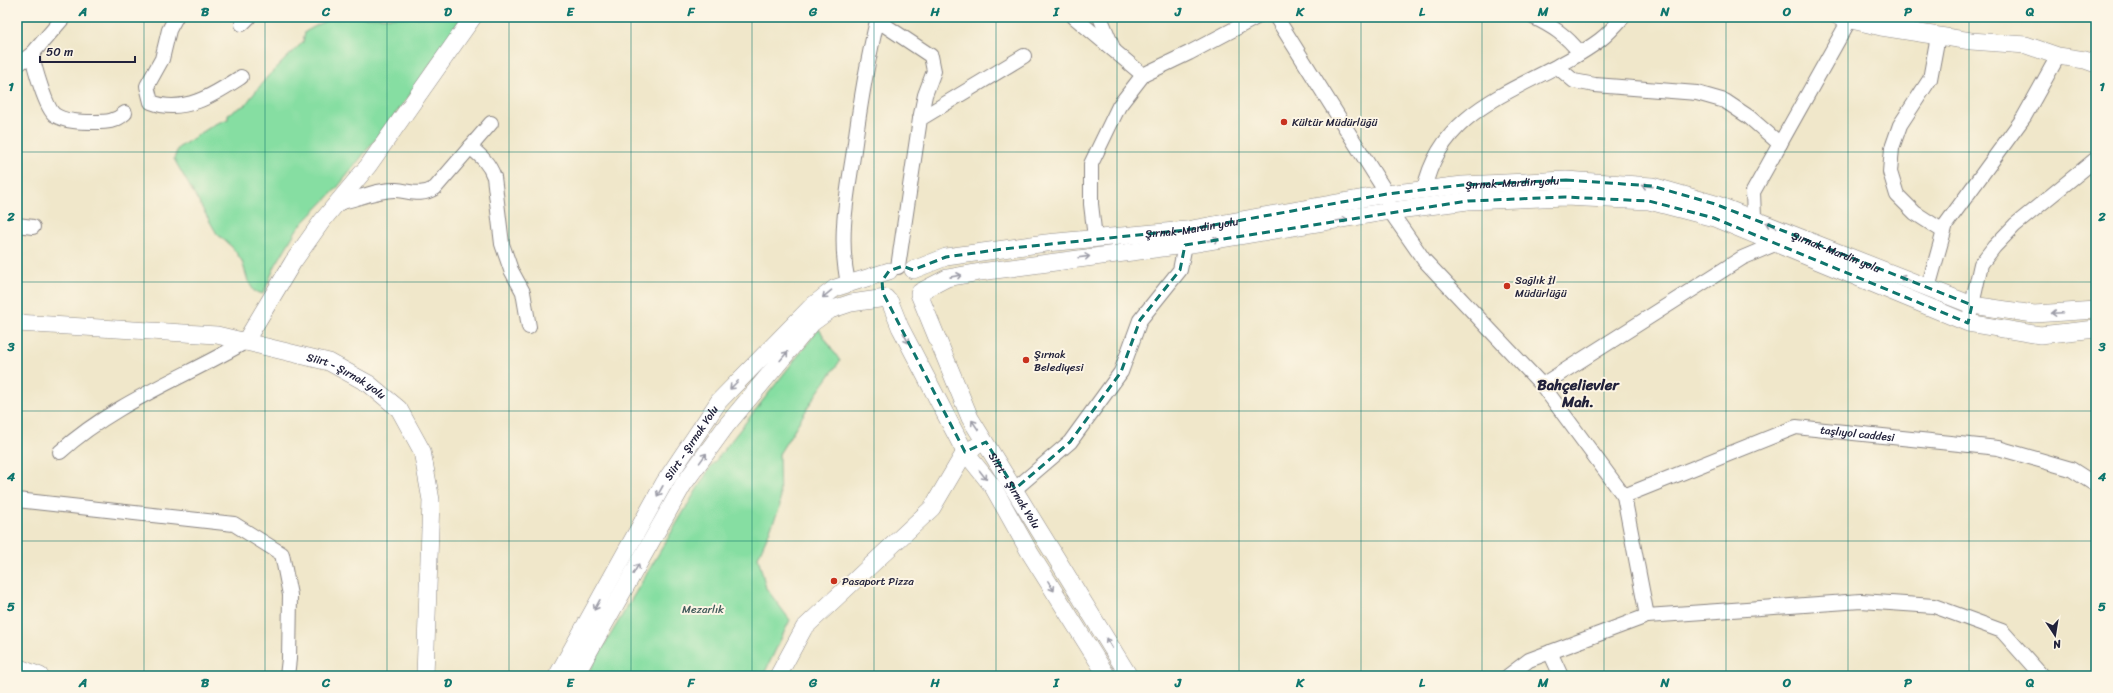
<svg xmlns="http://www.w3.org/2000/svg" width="2113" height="693" viewBox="0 0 2113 693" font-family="Sriracha,sans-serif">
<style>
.green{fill:#86dea2;stroke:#54806e}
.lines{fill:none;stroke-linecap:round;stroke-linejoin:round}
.minor-casing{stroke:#898482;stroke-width:16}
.tertiary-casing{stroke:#898482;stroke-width:18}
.minor{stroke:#fff;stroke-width:14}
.tertiary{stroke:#fff;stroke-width:17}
.oneway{stroke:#9c9ca7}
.marked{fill:none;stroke:#0f766e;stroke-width:3;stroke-dasharray:8 5;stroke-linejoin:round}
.grid{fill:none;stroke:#0f766e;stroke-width:1;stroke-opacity:0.55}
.poi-dot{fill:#c8321e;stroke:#fcf5e5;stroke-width:1.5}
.labels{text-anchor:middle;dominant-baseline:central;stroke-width:4;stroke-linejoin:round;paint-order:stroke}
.poi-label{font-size:11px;fill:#22223b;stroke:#fcf5e5;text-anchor:start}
.street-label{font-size:11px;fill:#22223b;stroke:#fcf5e5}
.park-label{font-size:11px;fill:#405a5a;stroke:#fcf5e5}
.district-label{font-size:15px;font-weight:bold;fill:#22223b;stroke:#fcf5e5}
.neatline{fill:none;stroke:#0f766e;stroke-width:1.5}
.grid-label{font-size:13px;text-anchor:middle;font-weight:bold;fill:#0f766e}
</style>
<rect width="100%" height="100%" fill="#fcf5e5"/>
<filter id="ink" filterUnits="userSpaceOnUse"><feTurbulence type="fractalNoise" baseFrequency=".025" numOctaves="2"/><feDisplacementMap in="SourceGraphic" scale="8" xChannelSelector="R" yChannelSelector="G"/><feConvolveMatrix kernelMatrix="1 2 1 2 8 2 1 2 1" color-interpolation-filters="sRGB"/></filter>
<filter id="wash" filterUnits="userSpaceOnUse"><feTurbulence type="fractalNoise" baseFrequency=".012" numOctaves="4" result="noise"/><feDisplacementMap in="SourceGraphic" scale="16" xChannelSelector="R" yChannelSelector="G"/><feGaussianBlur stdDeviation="0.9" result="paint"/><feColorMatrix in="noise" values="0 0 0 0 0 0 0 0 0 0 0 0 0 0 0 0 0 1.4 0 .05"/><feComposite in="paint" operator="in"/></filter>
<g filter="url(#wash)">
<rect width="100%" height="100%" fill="#f0e7ca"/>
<g class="green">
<path d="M 332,17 L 462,17 L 407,99 L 337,188 L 297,229 L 275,266 L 263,294 L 254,291 L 248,281 L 242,261 L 232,247 L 217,234 L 174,159 L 178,148 L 215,124 L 228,119 L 228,114 L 245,105 L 268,76 L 303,42 L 305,32 Z"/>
<path d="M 819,329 L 840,361 L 817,393 L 779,454 L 780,507 L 758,557 L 766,588 L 790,620 L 763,676 L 586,676 L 709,469 Z"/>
</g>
</g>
<g filter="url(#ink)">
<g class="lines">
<defs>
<g id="minor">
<path d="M 176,17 L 169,30 L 162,59 L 147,86 L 151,102 C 184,115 215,94 241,77"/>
<path d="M 880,17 L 883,24 L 931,56 L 934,71 L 925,95 L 920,119"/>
<path d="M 1074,17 L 1143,75"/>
<path d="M 1100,17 L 1113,48"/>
<path d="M 1276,17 L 1387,194 L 1390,211 L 1424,260 L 1542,385 L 1624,496 L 1647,616 L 1861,601 L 1934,606 L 2002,631 L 2042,676"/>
<path d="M 1533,17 C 1552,26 1566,35 1580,53"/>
<path d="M 242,24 L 249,17"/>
<path d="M 1938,36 L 1930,79 L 1900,125 L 1892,148 L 1890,172 L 1897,195 L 1915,213 L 1943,231"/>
<path d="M 32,54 C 34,66 46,109 55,115 C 65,122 82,122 94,122 C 107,122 115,122 125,113"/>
<path d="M 17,65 L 32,54 L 64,17"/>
<path d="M 1559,65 L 1561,70 L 1574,81 L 1595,85 L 1697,93 L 1725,101 L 1749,117 L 1780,144"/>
<path d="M 470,147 C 481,156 489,163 494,177 L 502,244 L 511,270 L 523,292 L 529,327"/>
<path d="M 1424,190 C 1443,99 1536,88 1600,40 C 1608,34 1616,25 1623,17"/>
<path d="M 337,203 C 356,200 377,189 396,190 C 411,191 420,197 435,188 L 491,123"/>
<path d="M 1754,218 L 1753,192 L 1851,17"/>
<path d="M 17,225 L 33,227"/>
<path d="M 1095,238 L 1091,204 L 1091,164 L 1119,106 L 1143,75 L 1189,53 L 1257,17"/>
<path d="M 898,267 L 920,119 L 1024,56"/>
<path d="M 848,283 C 838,237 847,196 854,150 C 860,105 867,61 878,17"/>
<path d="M 1928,288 L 1946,224 L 2024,117 L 2058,56"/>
<path d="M 1970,314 L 1981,264 L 1994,247 L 2015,225 L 2096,159"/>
<path d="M 1542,385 L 1742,258 L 1775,244"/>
<path d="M 60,452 C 114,403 183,378 245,342"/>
<path d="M 1015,489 L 1070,442 L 1121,372 L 1140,320 L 1180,270 L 1185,245"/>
<path id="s1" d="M 1624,496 L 1796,427 L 1998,448 L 2071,469 L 2096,485"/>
<path d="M 17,500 L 234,524 L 282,554 L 290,595 L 289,659 L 287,676"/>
<path d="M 1550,652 L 1561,676"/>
<path d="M 1508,676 L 1529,660 L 1647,616"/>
</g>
<g id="tertiary">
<path d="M 1839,17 L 1881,27 L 1971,41 L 2026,45 L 2058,56 L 2085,60 L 2096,64"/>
<path id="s2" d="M 913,270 L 946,257 L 1046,243 L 1186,230 L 1387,194 L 1463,185 L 1566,180 L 1652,186 L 1715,204 L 1972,305 L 2034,314 L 2096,310"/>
<path d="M 920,292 L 947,278 L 980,272 L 1185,245 L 1390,211 L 1468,201 L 1565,197 L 1649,201 L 1714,218 L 1968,323 L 2040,335 L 2096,329"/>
<path id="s3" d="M 919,294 L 970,418 L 1129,676"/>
<path d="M 890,302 L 900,327 L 965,452 L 993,487 L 1030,553 L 1107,676"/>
<path id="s4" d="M 17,323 L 217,335 L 329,362 L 369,384 L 399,409 L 422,451 L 431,500 L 425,676"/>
<path d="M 245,342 L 293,262 L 322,221 L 368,166 L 473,17"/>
<path d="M 17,667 L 40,676"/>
<path id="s5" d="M 557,676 L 664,483 L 719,401 L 812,306 L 835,288 L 889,271"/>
<path d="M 575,676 L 683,485 L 726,426 L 812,323 L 830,310 L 851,303 L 886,298"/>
<path d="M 778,676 L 804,628 L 932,508 L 965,452 L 975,447"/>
</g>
</defs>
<use href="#minor" class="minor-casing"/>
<use href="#tertiary" class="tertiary-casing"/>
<use href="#minor" class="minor"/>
<use href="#tertiary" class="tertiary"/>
</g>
<defs><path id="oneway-shaft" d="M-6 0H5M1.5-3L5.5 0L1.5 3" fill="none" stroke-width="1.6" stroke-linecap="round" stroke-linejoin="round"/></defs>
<g class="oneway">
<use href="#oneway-shaft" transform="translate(1647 186) rotate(-174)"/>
<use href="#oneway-shaft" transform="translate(1342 220) rotate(-9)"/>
<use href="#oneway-shaft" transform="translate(1771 225) rotate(-157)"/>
<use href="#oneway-shaft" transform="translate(1213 240) rotate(-9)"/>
<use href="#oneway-shaft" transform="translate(1084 257) rotate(-7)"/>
<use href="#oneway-shaft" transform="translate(956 276) rotate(-11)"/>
<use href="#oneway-shaft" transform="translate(1905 279) rotate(-159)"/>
<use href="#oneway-shaft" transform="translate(827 294) rotate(140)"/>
<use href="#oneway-shaft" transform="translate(2057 313) rotate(177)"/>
<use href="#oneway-shaft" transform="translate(906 338) rotate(63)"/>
<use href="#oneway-shaft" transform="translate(784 356) rotate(-50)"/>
<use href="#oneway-shaft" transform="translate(734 385) rotate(135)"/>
<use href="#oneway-shaft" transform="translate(975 425) rotate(-124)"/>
<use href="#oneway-shaft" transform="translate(703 458) rotate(-54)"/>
<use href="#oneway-shaft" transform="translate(983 475) rotate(52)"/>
<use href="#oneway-shaft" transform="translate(660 491) rotate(119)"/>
<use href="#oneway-shaft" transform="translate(636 569) rotate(-61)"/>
<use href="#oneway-shaft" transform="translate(1051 586) rotate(58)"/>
<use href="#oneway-shaft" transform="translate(597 605) rotate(119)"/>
<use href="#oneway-shaft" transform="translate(1109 643) rotate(-122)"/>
</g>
</g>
<path class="marked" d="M 1566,180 L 1652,186 L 1715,204 L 1972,305 L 1968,323 L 1714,218 L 1649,201 L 1565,197 L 1468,201 L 1185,245 L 1180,270 L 1140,320 L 1121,372 L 1070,442 L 1015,489 L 986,442 L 965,452 L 883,293 L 882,281 L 889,271 L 903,266 L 913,270 L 946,257 L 1003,249 L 1186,230 L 1387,194 L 1463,185 Z"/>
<path class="grid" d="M 144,17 L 144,676M 265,17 L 265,676M 387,17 L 387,676M 509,17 L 509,676M 631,17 L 631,676M 752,17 L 752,676M 874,17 L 874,676M 996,17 L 996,676M 1117,17 L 1117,676M 1239,17 L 1239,676M 1361,17 L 1361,676M 1482,17 L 1482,676M 1604,17 L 1604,676M 1726,17 L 1726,676M 1848,17 L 1848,676M 1969,17 L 1969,676M 17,152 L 2096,152M 17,282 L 2096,282M 17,411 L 2096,411M 17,541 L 2096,541"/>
<g class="poi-dot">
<circle cx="1284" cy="122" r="4"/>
<circle cx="1507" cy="286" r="4"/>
<circle cx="1026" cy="360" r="4"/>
<circle cx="834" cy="581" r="4"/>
</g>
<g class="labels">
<g class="poi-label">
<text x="1292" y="122">Kültür Müdürlüğü</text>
<text x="1515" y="280">Sağlık İl<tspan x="1515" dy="13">Müdürlüğü</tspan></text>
<text x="1034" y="354">Şırnak<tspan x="1034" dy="13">Belediyesi</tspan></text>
<text x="842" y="581">Pasaport Pizza</text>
</g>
<g class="street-label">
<text stroke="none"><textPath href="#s2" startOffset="607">Şırnak-Mardin yolu</textPath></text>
<text stroke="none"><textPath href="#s2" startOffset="283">Şırnak-Mardin yolu</textPath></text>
<text stroke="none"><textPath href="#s2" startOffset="943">Şırnak-Mardin yolu</textPath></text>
<text stroke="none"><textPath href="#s4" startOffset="337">Siirt - Şırnak yolu</textPath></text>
<text stroke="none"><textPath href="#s1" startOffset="247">taşlıyol caddesi</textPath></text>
<text stroke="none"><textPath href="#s5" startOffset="269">Siirt - Şırnak Yolu</textPath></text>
<text stroke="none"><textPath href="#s3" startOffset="219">Siirt - Şırnak Yolu</textPath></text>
</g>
<g class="park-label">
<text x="703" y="609">Mezarlık</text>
</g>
<g class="district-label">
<text x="1578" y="385">Bahçelievler<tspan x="1578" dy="17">Mah.</tspan></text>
</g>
</g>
<rect width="2113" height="693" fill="none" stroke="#fcf5e5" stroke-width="44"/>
<g transform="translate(2055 635) rotate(168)" stroke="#fcf5e5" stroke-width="3" paint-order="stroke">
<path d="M0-3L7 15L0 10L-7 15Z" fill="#22223b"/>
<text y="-6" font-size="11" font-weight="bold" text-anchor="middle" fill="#22223b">N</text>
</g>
<path d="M40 56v6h95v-6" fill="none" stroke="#22223b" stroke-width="2"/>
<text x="46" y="56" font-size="12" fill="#22223b" stroke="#fcf5e5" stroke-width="3" paint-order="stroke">50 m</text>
<rect x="22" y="22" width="2069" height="649" class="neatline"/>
<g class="grid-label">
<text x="83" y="16">A</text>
<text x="205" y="16">B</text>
<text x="326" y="16">C</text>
<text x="448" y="16">D</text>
<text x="570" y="16">E</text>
<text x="691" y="16">F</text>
<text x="813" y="16">G</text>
<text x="935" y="16">H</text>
<text x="1056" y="16">I</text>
<text x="1178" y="16">J</text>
<text x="1300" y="16">K</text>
<text x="1422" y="16">L</text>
<text x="1543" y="16">M</text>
<text x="1665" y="16">N</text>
<text x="1787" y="16">O</text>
<text x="1908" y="16">P</text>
<text x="2030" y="16">Q</text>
<text x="11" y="91">1</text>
<text x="2102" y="91">1</text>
<text x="11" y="221">2</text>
<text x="2102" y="221">2</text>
<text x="11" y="351">3</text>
<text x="2102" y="351">3</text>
<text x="11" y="481">4</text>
<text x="2102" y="481">4</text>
<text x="11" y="611">5</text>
<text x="2102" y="611">5</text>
<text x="83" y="687">A</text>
<text x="205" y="687">B</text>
<text x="326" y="687">C</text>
<text x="448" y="687">D</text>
<text x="570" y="687">E</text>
<text x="691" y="687">F</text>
<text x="813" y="687">G</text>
<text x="935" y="687">H</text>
<text x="1056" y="687">I</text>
<text x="1178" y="687">J</text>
<text x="1300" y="687">K</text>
<text x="1422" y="687">L</text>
<text x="1543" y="687">M</text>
<text x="1665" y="687">N</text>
<text x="1787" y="687">O</text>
<text x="1908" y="687">P</text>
<text x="2030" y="687">Q</text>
</g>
</svg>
